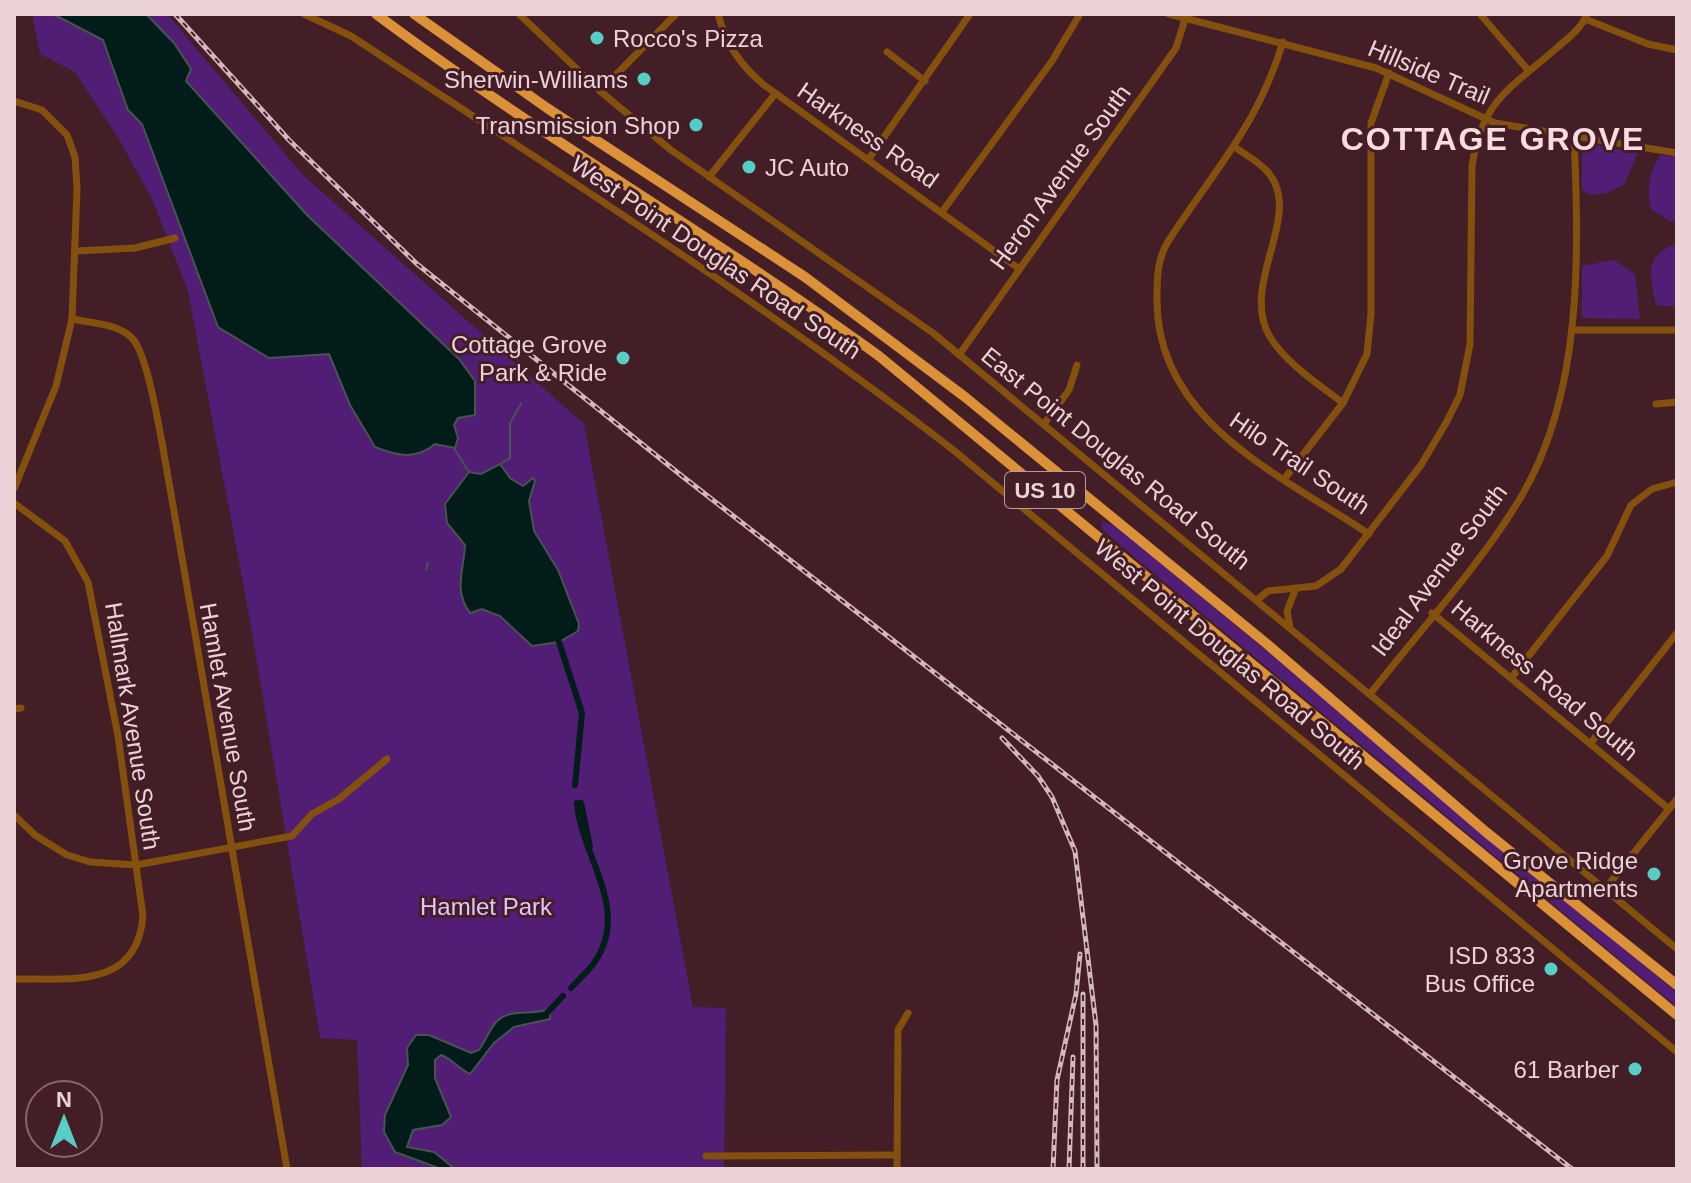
<svg xmlns="http://www.w3.org/2000/svg" width="1691" height="1183" viewBox="0 0 1691 1183" font-family="Arial,sans-serif">
<style>
.green{fill:#511d75}
.water{fill:#021c19;stroke:#485352;stroke-width:2}
.lines{fill:none;stroke-linecap:round;stroke-linejoin:round}
.stream{stroke:#485352;stroke-width:2}
.canal{stroke:#021c19;stroke-width:6}
.minor{stroke:#83510d;stroke-width:7}
.highway{stroke:#da9138;stroke-width:10}
.rail-casing{stroke:#d2b8bc;stroke-width:5}
.rail{stroke:#431e26;stroke-width:2;stroke-dasharray:6;stroke-linecap:butt}
.poi-dot{fill:#56cec3;stroke:#431e26;stroke-width:3}
.labels{text-anchor:middle;dominant-baseline:central;stroke-width:6;stroke-linejoin:round;paint-order:stroke}
.shield{fill:#431e26;stroke:#b99ca1;stroke-width:2}
.shield-label{font-size:22px;font-weight:bold;fill:#ebd2d6}
.poi-label{font-size:24px;fill:#ebd2d6;stroke:#431e26;text-anchor:end}
.street-label{font-size:24px;fill:#ebd2d6;stroke:#431e26}
.park-label{font-size:24px;fill:#e0c5fa;stroke:#431e26}
.district-label{font-size:32px;font-weight:bold;letter-spacing:2px;fill:#f9dbe0;stroke:#431e26}
</style>
<rect width="100%" height="100%" fill="#431e26"/>
<g class="green">
<path d="M 32,14 L 167,14 L 304,176 L 584,424 L 693,1007 L 726,1008 L 724,1169 L 362,1169 L 357,1040 L 320,1038 L 249,615 L 188,291 L 152,199 L 120,141 L 75,72 L 40,54 Z"/>
<path d="M 1582,143 L 1638,153 L 1624,185 L 1606,193 L 1590,195 L 1582,189 Z"/>
<path d="M 1660,155 L 1677,157 L 1677,221 L 1669,221 L 1651,209 C 1646,188 1649,173 1660,155 Z"/>
<path d="M 1677,244 L 1677,307 L 1656,305 C 1650,275 1643,255 1677,244 Z"/>
<path d="M 1614,260 L 1635,274 L 1640,319 L 1582,318 L 1582,266 Z"/>
<path d="M 1101,521 L 1114,525 L 1136,542 L 1677,993 L 1677,1007 L 1134,557 L 1102,529 Z"/>
</g>
<g class="water">
<path d="M 53,14 L 146,14 L 174,43 L 191,69 L 186,81 L 307,215 L 459,359 L 475,381 L 475,415 L 458,418 L 454,425 L 458,438 L 455,448 L 435,444 C 416,460 397,456 375,447 L 350,405 L 329,354 L 269,358 L 218,327 L 142,124 L 128,110 L 103,40 Z"/>
<path d="M 500,464 L 510,478 L 523,486 L 533,478 L 535,481 L 529,501 L 534,531 L 558,570 L 579,624 L 578,631 L 559,642 L 532,646 L 500,616 L 482,609 L 470,613 C 453,590 464,570 465,545 L 447,523 L 445,504 L 469,472 L 481,474 Z"/>
<path d="M 549,1009 L 550,1019 L 514,1027 L 494,1043 L 470,1074 C 459,1069 451,1058 441,1055 L 435,1060 L 435,1078 L 451,1117 L 442,1125 L 413,1130 L 407,1147 L 434,1152 L 455,1169 L 441,1169 L 395,1152 L 384,1132 L 385,1115 L 408,1065 L 407,1048 L 416,1035 L 429,1035 L 471,1053 L 479,1050 C 485,1042 490,1028 497,1021 C 510,1008 532,1016 549,1009 Z"/>
</g>
<g class="lines">
<g class="stream">
<path d="M 454,448 L 469,472"/>
<path d="M 500,464 L 510,458 L 510,423 L 521,404"/>
<path d="M 426,570 L 428,563"/>
</g>
<g class="canal">
<path d="M 559,642 L 582,713 L 575,785"/>
<path d="M 581,803 L 590,846"/>
<path d="M 571,988 C 579,979 590,970 596,960 C 630,907 581,856 577,803"/>
<path d="M 544,1016 L 563,996"/>
</g>
<g class="minor">
<path d="M 304,14 L 351,36 C 554,170 760,300 952,449 L 1677,1052"/>
<path d="M 519,14 L 600,91 L 671,150 L 933,333 L 1677,949"/>
<path d="M 718,14 C 726,44 740,65 764,85 L 1018,268"/>
<path d="M 1169,14 L 1376,68 L 1495,123 L 1677,153"/>
<path d="M 1480,14 L 1528,70"/>
<path d="M 1585,19 L 1648,44 L 1677,50"/>
<path d="M 1283,42 C 1257,127 1215,169 1169,240 C 1157,258 1157,279 1157,299 C 1156,422 1281,475 1369,534"/>
<path d="M 887,52 L 925,81"/>
<path d="M 600,91 L 676,14"/>
<path d="M 14,101 L 42,110 L 67,135 L 75,157 L 77,189 L 72,319 L 56,386 L 14,489"/>
<path d="M 1236,148 C 1246,155 1257,161 1266,170 C 1307,213 1238,283 1270,337 C 1287,364 1318,384 1343,403"/>
<path d="M 868,160 L 970,14"/>
<path d="M 709,177 L 775,94"/>
<path d="M 942,212 L 1052,61 L 1080,14"/>
<path d="M 77,251 L 135,248 L 175,238"/>
<path d="M 72,319 C 91,323 115,323 131,337 C 150,354 164,458 170,488 L 287,1169"/>
<path d="M 1574,330 L 1677,330"/>
<path d="M 959,355 L 1176,48 L 1185,19"/>
<path d="M 1656,404 L 1677,402"/>
<path d="M 1044,424 L 1069,390 L 1077,365"/>
<path d="M 1285,478 L 1343,403 L 1367,354 L 1371,314 L 1371,123 L 1389,73"/>
<path d="M 14,503 L 65,541 L 88,582 L 118,736 L 143,916 C 137,990 70,978 14,979"/>
<path d="M 1257,600 L 1268,591 L 1316,586 L 1341,569 L 1421,465 L 1446,423 L 1460,395 L 1470,344 L 1472,167 C 1481,99 1513,87 1559,46 C 1570,37 1582,27 1587,14"/>
<path d="M 1432,613 L 1669,809"/>
<path d="M 1290,628 L 1287,611 L 1296,588"/>
<path d="M 1512,677 L 1607,556 L 1631,505 L 1652,489 L 1677,482"/>
<path d="M 1370,694 C 1420,630 1479,567 1521,497 C 1583,393 1579,253 1574,136"/>
<path d="M 14,709 L 21,708"/>
<path d="M 1590,744 L 1677,633"/>
<path d="M 14,815 L 35,835 L 67,855 L 90,862 L 136,865 L 292,836 L 312,814 L 339,799 L 387,759"/>
<path d="M 1605,889 L 1677,799"/>
<path d="M 706,1156 L 897,1155"/>
<path d="M 897,1169 L 898,1030 L 908,1013"/>
</g>
<g class="highway">
<path d="M 376,14 C 539,136 715,237 879,356 L 1677,1015"/>
<path d="M 414,14 L 547,108 L 805,277 L 965,397 L 1267,644 L 1486,832 L 1677,985"/>
</g>
<defs>
<g id="rail">
<path d="M 175,14 L 289,140 L 417,264 L 682,476 L 1572,1169"/>
<path d="M 1002,738 L 1038,776 L 1052,797 L 1075,851 L 1096,1025 L 1097,1169"/>
<path d="M 1053,1169 L 1057,1080 L 1076,994 L 1080,954"/>
<path d="M 1069,1169 L 1073,1057"/>
<path d="M 1083,1169 L 1083,994"/>
</g>
</defs>
<use href="#rail" class="rail-casing"/>
<use href="#rail" class="rail"/>
</g>
<g class="poi-dot">
<circle cx="597" cy="38" r="8"/>
<circle cx="644" cy="79" r="8"/>
<circle cx="696" cy="125" r="8"/>
<circle cx="749" cy="167" r="8"/>
<circle cx="623" cy="358" r="8"/>
<circle cx="1654" cy="874" r="8"/>
<circle cx="1551" cy="969" r="8"/>
<circle cx="1635" cy="1069" r="8"/>
</g>
<g class="labels">
<rect class="shield" x="1005" y="472" width="80" height="36" rx="6"/>
<g class="shield-label">
<text x="1045" y="490">US 10</text>
</g>
<g class="poi-label">
<text x="613" y="38" text-anchor="start">Rocco's Pizza</text>
<text x="628" y="79">Sherwin-Williams</text>
<text x="680" y="125">Transmission Shop</text>
<text x="765" y="167" text-anchor="start">JC Auto</text>
<text x="607" y="344">Cottage Grove<tspan x="607" dy="28">Park &amp; Ride</tspan></text>
<text x="1638" y="860">Grove Ridge<tspan x="1638" dy="28">Apartments</tspan></text>
<text x="1535" y="955">ISD 833<tspan x="1535" dy="28">Bus Office</tspan></text>
<text x="1619" y="1069">61 Barber</text>
</g>
<g class="street-label">
<text transform="translate(1429 72) rotate(23)">Hillside Trail</text>
<text transform="translate(868 135) rotate(35)">Harkness Road</text>
<text transform="translate(1060 177) rotate(-54)">Heron Avenue South</text>
<text transform="translate(716 257) rotate(34)">West Point Douglas Road South</text>
<text transform="translate(1116 458) rotate(39)">East Point Douglas Road South</text>
<text transform="translate(1300 463) rotate(34)">Hilo Trail South</text>
<text transform="translate(1439 570) rotate(-53)">Ideal Avenue South</text>
<text transform="translate(1230 654) rotate(40)">West Point Douglas Road South</text>
<text transform="translate(1545 680) rotate(40)">Harkness Road South</text>
<text transform="translate(228 717) rotate(80)">Hamlet Avenue South</text>
<text transform="translate(133 726) rotate(81)">Hallmark Avenue South</text>
</g>
<g class="park-label">
<text x="486" y="906">Hamlet Park</text>
</g>
<g class="district-label">
<text x="1493" y="139">COTTAGE GROVE</text>
</g>
</g>
<rect width="1691" height="1183" fill="none" stroke="#ebd2d6" stroke-width="32"/>
<g transform="translate(64 1119)"><circle r="38" fill="#431e26" stroke="#86666c" stroke-width="2"/>
<path d="M0-6L14 30L0 20L-14 30Z" fill="#56cec3"/>
<text y="-12" font-size="22" font-weight="bold" text-anchor="middle" fill="#ebd2d6">N</text>
</g>
</svg>
